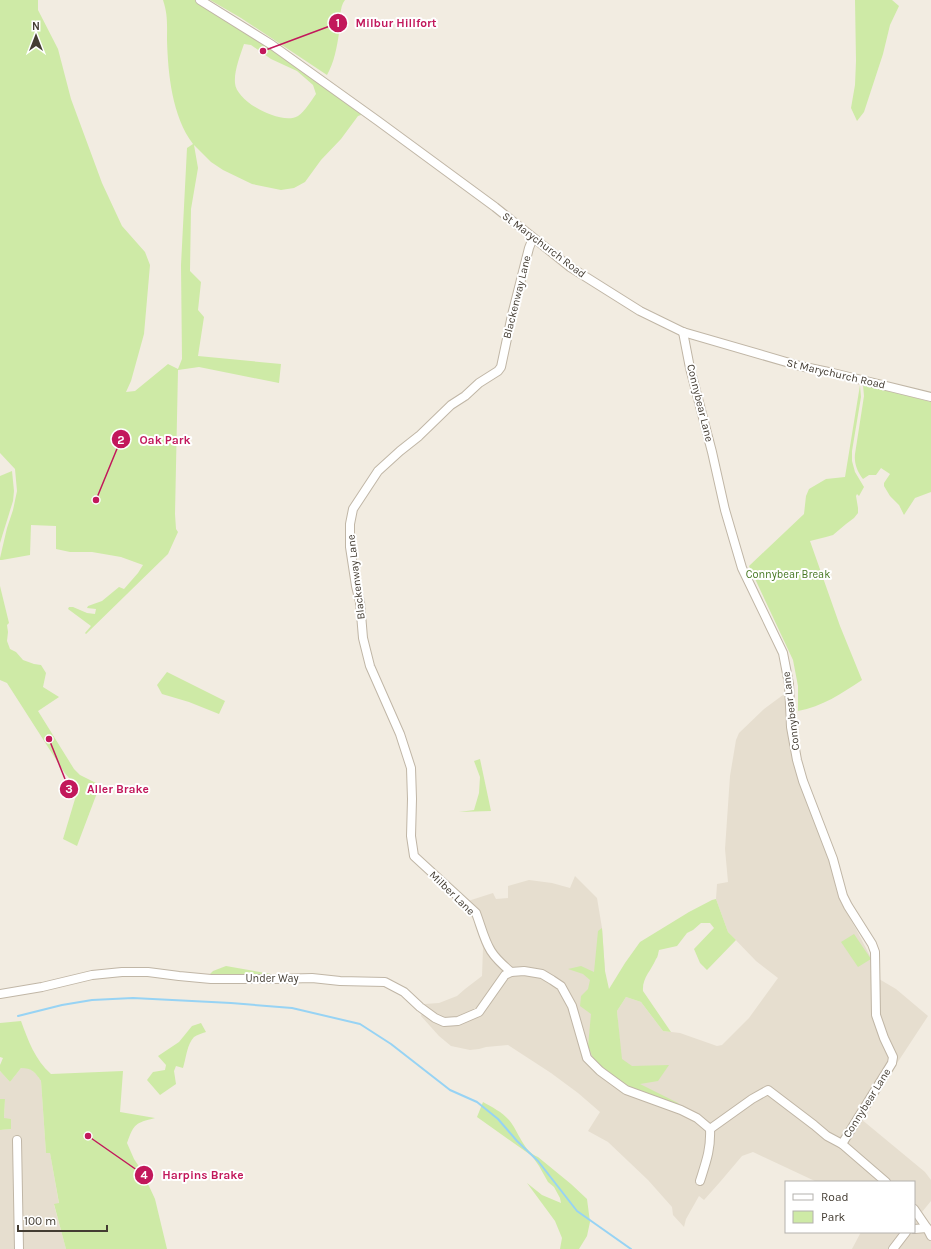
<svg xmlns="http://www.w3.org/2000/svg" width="931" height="1249" viewBox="0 0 931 1249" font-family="Karla,sans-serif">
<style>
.residential{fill:#e6decf}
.green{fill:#ceeaa6;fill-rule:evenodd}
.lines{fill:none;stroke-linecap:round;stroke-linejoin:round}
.stream{stroke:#97d3f4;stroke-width:2}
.minor-casing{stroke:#c0b6a6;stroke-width:10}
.minor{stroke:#fff;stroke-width:8}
.labels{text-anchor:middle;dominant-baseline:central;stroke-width:4;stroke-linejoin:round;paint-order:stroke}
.street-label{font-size:11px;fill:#433c32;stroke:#fff}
.park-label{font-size:11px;fill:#467822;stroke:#fff}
.leader{fill:none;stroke:#c2185b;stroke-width:1.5}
.callout-dot{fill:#c2185b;stroke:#fff;stroke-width:1.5}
.mark-label{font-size:12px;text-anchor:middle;font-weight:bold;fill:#fff}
.callout-label{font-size:12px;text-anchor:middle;font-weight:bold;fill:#c2185b;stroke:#fff;stroke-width:4;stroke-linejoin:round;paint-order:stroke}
</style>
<rect width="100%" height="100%" fill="#f2ece1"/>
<g class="residential">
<path d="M 787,692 L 785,718 L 791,749 L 796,769 L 830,859 L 836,889 L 841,903 L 856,929 L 870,956 L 871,978 L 879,979 L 896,989 L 928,1016 L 863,1115 L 861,1119 L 925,1172 L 931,1180 L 931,1201 L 922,1212 L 931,1230 L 931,1249 L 852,1249 L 861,1232 L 914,1232 L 914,1182 L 817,1182 L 753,1152 L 742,1156 L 720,1182 L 704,1200 L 699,1196 L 686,1219 L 684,1227 L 673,1215 L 672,1207 L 648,1180 L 608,1142 L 588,1131 L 600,1112 L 578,1093 L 551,1073 L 508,1045 L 486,1047 L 479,1049 L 470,1050 L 451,1046 L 439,1036 L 421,1016 L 424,1004 L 439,1003 L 457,996 L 465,989 L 482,976 L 483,948 L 474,920 L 464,908 L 468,901 L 493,893 L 496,899 L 508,898 L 508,886 L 529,880 L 552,883 L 570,888 L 575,876 L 597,898 L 602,928 L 605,971 L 592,1014 L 588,1046 L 621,1059 L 617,1011 L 626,997 L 641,1002 L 663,1031 L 680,1033 L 717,1046 L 722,1045 L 749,1018 L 778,978 L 756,961 L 728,932 L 716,899 L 717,884 L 728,882 L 725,849 L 730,776 L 736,740 L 739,733 L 764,709 Z"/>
<path d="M 21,1068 L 29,1068 L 37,1075 L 41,1081 L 46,1153 L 50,1153 L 59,1204 L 54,1205 L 66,1249 L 0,1249 L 0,1130 L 11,1129 L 4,1118 L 5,1099 L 0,1099 L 0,1071 L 10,1082 Z"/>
</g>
<g class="green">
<path d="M 0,0 L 38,0 L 38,10 L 58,49 L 71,99 L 102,183 L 122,226 L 145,252 L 150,265 L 144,334 L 131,381 L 126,392 L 135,391 L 168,364 L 178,369 L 182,359 L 181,265 L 187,148 L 193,144 C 172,116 168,74 167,40 C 167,25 168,15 163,0 L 195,0 L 203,6 L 241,28 L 364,114 L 358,116 L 341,139 L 321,160 L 305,182 L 294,188 L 281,190 L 252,184 L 223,170 L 211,162 L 194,145 L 198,168 L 191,209 L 190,271 L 201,282 L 198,310 L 204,317 L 198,356 L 281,364 L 279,383 L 199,367 L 178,370 L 175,514 L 176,529 L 178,532 L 168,554 L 86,634 L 85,633 L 91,626 L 68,609 L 69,607 L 73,607 L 87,613 L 95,614 L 96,609 L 87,608 L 88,606 L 102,601 L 119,587 L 124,589 L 138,573 L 143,565 L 121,557 L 92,552 L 70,552 L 56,549 L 56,526 L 31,525 L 30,555 L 2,560 L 0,560 L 0,558 L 7,528 L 13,510 L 17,491 L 15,469 L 0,453 ZM 244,44 L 251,45 L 271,59 L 297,71 L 313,85 L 316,94 C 311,101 305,111 298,116 C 282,126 236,102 235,83 C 234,71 240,56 244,44 Z"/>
<path d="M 210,0 L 345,0 C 339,7 340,24 339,33 C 337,47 334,63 327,75 L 241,18 Z"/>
<path d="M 855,0 L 892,0 L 899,6 L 890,25 L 883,54 L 864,112 L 857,121 L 851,108 L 855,85 L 856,61 Z"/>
<path d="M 860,385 L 861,397 L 852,451 L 852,461 L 855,472 L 864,487 L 859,496 L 857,494 L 856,496 L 858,508 L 858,513 L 854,518 L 846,524 L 833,535 L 826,537 L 810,541 L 840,626 L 862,680 C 842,693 822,707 798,711 L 798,686 L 793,660 L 749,566 L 804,514 L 806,496 L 809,489 L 826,479 L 845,477 Z"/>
<path d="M 863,385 L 905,395 L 931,402 L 931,492 L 915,498 L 904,515 L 899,505 L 890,496 L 884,486 L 884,483 L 890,474 L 881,468 L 876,475 L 869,475 L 863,479 C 857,471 854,463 855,454 L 864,396 Z"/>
<path d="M 12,471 L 14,491 L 13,501 L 0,543 L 0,476 Z"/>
<path d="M 0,586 L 9,623 L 7,625 L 8,632 L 7,641 L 10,649 L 16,652 L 23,660 L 34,664 L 41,665 L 46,673 L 43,687 L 59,697 L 38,711 L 74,769 L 80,775 L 100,785 L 77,846 L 63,839 L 78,789 L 64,772 L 7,683 L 0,680 Z"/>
<path d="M 167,672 L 225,701 L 219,714 L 189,702 L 162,694 L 157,685 Z"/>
<path d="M 480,759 L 491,811 L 459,812 L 474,810 L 479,793 L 480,777 L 474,761 Z"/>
<path d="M 716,899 L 728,932 L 736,940 L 707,970 L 700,963 L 694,949 L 714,928 L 710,923 L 701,923 L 693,930 L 687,933 L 677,946 L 659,950 C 658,953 658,957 656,959 C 651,971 642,978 643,991 L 671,1032 L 663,1031 L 641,1002 L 626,997 L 617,1011 L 622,1059 L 632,1066 L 669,1065 L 658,1081 L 640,1084 L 678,1103 L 680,1106 L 627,1087 L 602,1068 L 593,1058 L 588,1046 L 591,1014 L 580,1006 L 581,996 L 588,989 L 590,980 L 583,974 L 568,969 L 581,966 L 594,972 L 598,931 L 602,928 L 605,971 L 609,989 L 625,963 L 640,942 L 689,912 L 712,900 Z"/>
<path d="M 854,934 L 871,959 L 858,967 L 841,942 Z"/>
<path d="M 226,966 L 277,975 L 208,976 L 213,971 Z"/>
<path d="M 21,1021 C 28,1040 35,1060 51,1074 L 123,1071 L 120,1112 L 155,1118 C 135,1123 134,1124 127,1143 L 134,1159 L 142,1171 L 155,1199 L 167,1249 L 66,1249 L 54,1204 L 59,1203 L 50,1153 L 46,1153 L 41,1081 C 35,1072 32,1068 21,1068 L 10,1082 L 0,1071 L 0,1065 L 3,1058 L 0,1057 L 0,1023 Z"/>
<path d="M 201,1023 L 206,1032 C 202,1033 197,1035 194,1037 C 187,1044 186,1058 183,1068 L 176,1066 L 174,1071 L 176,1084 L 160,1095 L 147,1080 L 153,1072 L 165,1070 L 166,1065 L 158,1056 L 179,1042 L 192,1026 Z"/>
<path d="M 0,1099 L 5,1099 L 4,1118 L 11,1119 L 11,1129 L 0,1130 Z"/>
<path d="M 483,1102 C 492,1107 502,1112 509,1120 C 519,1132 523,1151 538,1157 L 571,1184 L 587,1199 L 590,1222 L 587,1236 L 579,1249 L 560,1249 L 562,1238 L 555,1221 L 527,1183 L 542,1195 L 561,1203 L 560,1198 L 554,1187 L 548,1182 L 539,1166 L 532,1156 L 477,1117 Z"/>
</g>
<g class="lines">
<path class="stream" d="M 18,1016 L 62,1005 L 92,1000 L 133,998 L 231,1003 L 292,1008 L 360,1024 L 391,1044 L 450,1090 L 477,1102 L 498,1119 L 517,1141 L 538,1161 L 577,1211 L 631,1249"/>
<defs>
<g id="minor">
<path d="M 200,0 L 272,45 L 378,121 L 495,207 L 570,267 L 640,311 L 683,332 L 800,366 L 833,373 L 931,397"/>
<path d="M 683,332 L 690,368 L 712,452 L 725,510 L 742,568 L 783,653 L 789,684 L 791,727 L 797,760 L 803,781 L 833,859 L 843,896 L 848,906 L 872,944 L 875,952 L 876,1015 L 884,1038 L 893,1057 L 892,1063 L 842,1144"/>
<path d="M 511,972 C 504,966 496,959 491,951 C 484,940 481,926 476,913 L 414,856 L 411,836 L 412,799 L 411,768 L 400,734 L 370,666 L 363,638 L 360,602 L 356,586 L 350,547 L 350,524 L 353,509 L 378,471 L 400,451 L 419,436 L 451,405 L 465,396 L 479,383 L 498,371 L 501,367 L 512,315 L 529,248 L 533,238"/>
<path d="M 0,994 L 42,987 L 92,975 L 122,972 L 148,972 L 179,976 L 211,979 L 275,979 L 312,978 L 340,981 L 385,982 L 404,992 L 420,1007 L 435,1018 L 444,1022 L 458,1021 L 479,1012 L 505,975 L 511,972 L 524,971 L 542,974 L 552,980 L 561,986 L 572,1006 L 587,1058 L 600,1071 L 626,1090 L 681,1110 L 697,1118 L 710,1129 C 711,1149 706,1162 700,1181"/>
<path d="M 710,1129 L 752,1099 L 768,1090 L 814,1125 L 827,1136 L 842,1144 L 886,1182"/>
<path d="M 17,1140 L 19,1249"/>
<path d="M 914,1209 L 927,1228 L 931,1236"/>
<path d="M 914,1229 L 927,1228"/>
<path d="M 893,1249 L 906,1232"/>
</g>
</defs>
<use href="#minor" class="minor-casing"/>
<use href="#minor" class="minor"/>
</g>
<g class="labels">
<g class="street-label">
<text transform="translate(544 245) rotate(37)">St Marychurch Road</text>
<text transform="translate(517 297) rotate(-76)">Blackenway Lane</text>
<text transform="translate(836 374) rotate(13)">St Marychurch Road</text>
<text transform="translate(700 403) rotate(76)">Connybear Lane</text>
<text transform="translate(356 577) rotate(-97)">Blackenway Lane</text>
<text transform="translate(791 711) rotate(-97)">Connybear Lane</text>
<text transform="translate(452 893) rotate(44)">Milber Lane</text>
<text x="272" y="978">Under Way</text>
<text transform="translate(867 1103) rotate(-58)">Connybear Lane</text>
</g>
<g class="park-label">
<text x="788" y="574">Connybear Break</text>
</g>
</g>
<path class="leader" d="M263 51L338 23M96 500L121 439M49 739L69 789M88 1136L144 1175"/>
<g class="callout-dot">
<circle cx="263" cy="51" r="4"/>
<circle cx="96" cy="500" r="4"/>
<circle cx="49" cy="739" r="4"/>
<circle cx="88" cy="1136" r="4"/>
<circle cx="338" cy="23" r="10"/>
<circle cx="121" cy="439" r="10"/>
<circle cx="69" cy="789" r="10"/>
<circle cx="144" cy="1175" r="10"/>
</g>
<g class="mark-label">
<text x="338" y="27">1</text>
<text x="121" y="444">2</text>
<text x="69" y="793">3</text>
<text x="144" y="1179">4</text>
</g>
<g class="callout-label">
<text x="396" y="27">Milbur Hillfort</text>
<text x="165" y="444">Oak Park</text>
<text x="118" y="793">Aller Brake</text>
<text x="203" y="1179">Harpins Brake</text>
</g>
<rect x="785" y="1181" width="130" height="52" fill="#ffffff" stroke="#b4b1ad"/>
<rect x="793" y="1194" width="20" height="6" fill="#ffffff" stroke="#b4b1ad"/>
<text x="821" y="1201" font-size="12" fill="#433c32">Road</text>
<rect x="793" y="1211" width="20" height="12" fill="#ceeaa6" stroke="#b4b1ad"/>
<text x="821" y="1221" font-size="12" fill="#433c32">Park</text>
<g transform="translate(36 36)" stroke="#ffffff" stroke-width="3" paint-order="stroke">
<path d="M0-3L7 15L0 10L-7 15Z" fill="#433c32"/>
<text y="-6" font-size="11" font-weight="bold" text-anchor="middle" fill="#433c32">N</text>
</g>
<path d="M18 1225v6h89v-6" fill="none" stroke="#433c32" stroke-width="2"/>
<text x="24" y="1225" font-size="12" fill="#433c32" stroke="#ffffff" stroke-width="3" paint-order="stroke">100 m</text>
</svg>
